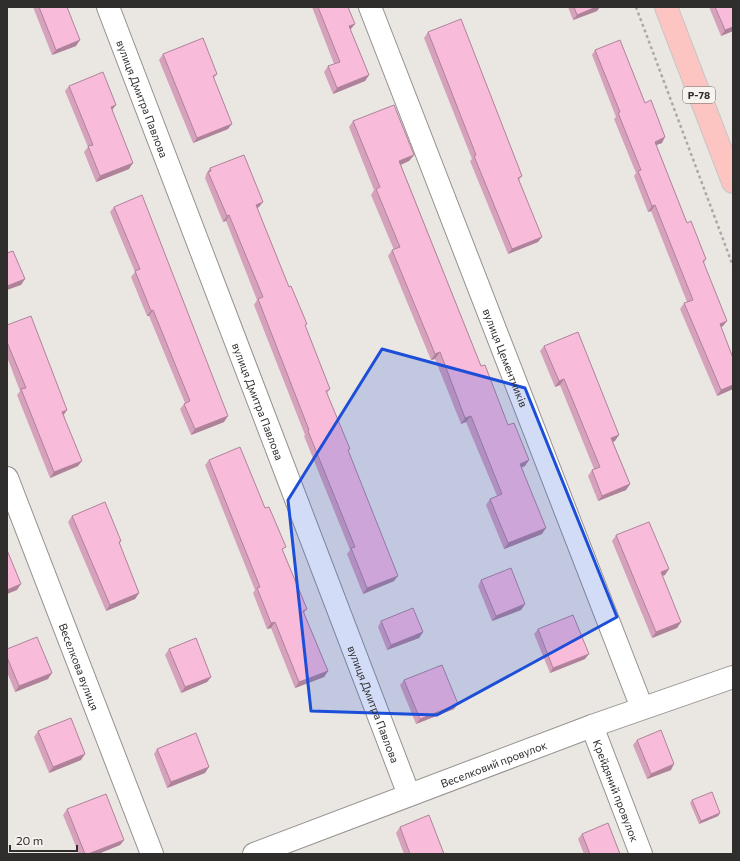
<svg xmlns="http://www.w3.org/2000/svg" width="740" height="861" viewBox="0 0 740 861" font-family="Commissioner,sans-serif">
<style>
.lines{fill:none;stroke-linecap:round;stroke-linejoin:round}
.minor-casing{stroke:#94918e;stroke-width:24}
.primary-casing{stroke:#c5c4c4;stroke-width:24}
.path{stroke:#aba8a5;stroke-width:2.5;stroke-dasharray:3 3;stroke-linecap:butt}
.minor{stroke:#fff;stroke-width:22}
.primary{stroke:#fdc5c2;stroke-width:22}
.wall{fill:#d6a1bb}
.shaded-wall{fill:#ae8399}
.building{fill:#f9bbda;stroke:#ae8399}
.marked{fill:#1d4ed8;fill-opacity:0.2;stroke:#1d4ed8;stroke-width:3;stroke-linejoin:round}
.labels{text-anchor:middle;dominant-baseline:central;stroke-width:4;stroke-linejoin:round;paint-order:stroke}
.shield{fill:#f7f4f0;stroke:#6b6967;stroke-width:1}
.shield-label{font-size:10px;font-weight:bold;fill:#2f2e2c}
.street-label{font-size:11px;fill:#2f2e2c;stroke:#f7f4f0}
</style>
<rect width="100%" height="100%" fill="#eae7e3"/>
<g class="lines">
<defs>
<g id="minor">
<path id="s1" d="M 108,7 L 409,795"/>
<path id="s2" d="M 370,7 L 642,708"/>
<path id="s3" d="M 7,478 L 152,854"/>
<path id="s4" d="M 592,726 L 641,854"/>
<path id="s5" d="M 254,854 L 592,726 L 733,677"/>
</g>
<path id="primary" d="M 666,7 L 733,182"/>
</defs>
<use href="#minor" class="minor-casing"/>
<use href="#primary" class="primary-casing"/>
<path class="path" d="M 636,7 L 733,266"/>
<use href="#minor" class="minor"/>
<use href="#primary" class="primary"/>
</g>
<g class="wall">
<path d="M 33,7 L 67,7 L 76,46 L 52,55 Z"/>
<path d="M 312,7 L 348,7 L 350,29 L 369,75 L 365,81 L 333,94 L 324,72 L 328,66 L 334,64 Z"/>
<path d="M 568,7 L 600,7 L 597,11 L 573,20 Z"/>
<path d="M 709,7 L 733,7 L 733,31 L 721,36 Z"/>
<path d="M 428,32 L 522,176 L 519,180 L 538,242 L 508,254 L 470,161 L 472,159 L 424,38 Z"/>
<path d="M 595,50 L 662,143 L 656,145 L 687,223 L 706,259 L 704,263 L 723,326 L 721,327 L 733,358 L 733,389 L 717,396 L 680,309 L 684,303 L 687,302 L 651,211 L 648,212 L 634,176 L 636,173 L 614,119 L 616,117 L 592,55 Z"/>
<path d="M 163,54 L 217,74 L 214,78 L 228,129 L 193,143 L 159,60 Z"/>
<path d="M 69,86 L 112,110 L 129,169 L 96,182 L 84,152 L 88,147 L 65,91 Z"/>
<path d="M 353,121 L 414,155 L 409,161 L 401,165 L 481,366 L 525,466 L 522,467 L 542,534 L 504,549 L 486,505 L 490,499 L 497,496 L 466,422 L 461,424 L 435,359 L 431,360 L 388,256 L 392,250 L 394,250 L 371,195 L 374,190 L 349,127 Z"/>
<path d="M 210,168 L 259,207 L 257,208 L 330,389 L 327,393 L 394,581 L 363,594 L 347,554 L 350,550 L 304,436 L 305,435 L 254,305 L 257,300 L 226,221 L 223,222 L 205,178 L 206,175 L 206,174 Z"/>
<path d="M 114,207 L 224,422 L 191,435 L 180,409 L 185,403 L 149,316 L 147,316 L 131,277 L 135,272 L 110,212 Z"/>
<path d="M 7,325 L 67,410 L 64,415 L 78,466 L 50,478 L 17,395 L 20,391 L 7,357 Z"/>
<path d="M 544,346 L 615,441 L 613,442 L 630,484 L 626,490 L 598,501 L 588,476 L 592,470 L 594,469 L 560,385 L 555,387 L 540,351 Z"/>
<path d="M 209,460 L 265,508 L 283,551 L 307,609 L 304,613 L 328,671 L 324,677 L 295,688 L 271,628 L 267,629 L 253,593 L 255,590 L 205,465 Z"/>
<path d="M 72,516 L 121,541 L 119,544 L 139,593 L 135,599 L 106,611 L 68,522 Z"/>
<path d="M 616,535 L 665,575 L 662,576 L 681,622 L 677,628 L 652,638 L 612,541 Z"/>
<path d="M 481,580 L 525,604 L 521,610 L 492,621 L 478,586 Z"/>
<path d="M 381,621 L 423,632 L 419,638 L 387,650 L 378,627 Z"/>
<path d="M 538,629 L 585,659 L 550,673 L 534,634 Z"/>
<path d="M 7,649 L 48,679 L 15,692 L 7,672 Z"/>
<path d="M 169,649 L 211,677 L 207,682 L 181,693 L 165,655 Z"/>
<path d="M 404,680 L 454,709 L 416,724 L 400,685 Z"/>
<path d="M 38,731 L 81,760 L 49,773 L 34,737 Z"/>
<path d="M 637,740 L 671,770 L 647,779 L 633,745 Z"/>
<path d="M 157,749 L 205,773 L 167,788 L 154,754 Z"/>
<path d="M 692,800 L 720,813 L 718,816 L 699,824 L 690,803 Z"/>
<path d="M 67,809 L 124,840 L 120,845 L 98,854 L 79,854 L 63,815 Z"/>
<path d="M 400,827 L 444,854 L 404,854 L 396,833 Z"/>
<path d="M 582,834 L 620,854 L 584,854 L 578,839 Z"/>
</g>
<g class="shaded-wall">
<path d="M 596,7 L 600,7 L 597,11 L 573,20 L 577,15 Z"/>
<path d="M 355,24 L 351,29 L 345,32 L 349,26 Z"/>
<path d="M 733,27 L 733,31 L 721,36 L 725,30 Z"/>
<path d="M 80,40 L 76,46 L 52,55 L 56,50 Z"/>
<path d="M 369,75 L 365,81 L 333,94 L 337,88 Z"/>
<path d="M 116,105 L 112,110 L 111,107 Z"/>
<path d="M 232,124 L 228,129 L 193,143 L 197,138 Z"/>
<path d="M 665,137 L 662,143 L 651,147 L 655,142 Z"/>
<path d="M 414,155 L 409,161 L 395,167 L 399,161 Z"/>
<path d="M 133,163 L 129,169 L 96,182 L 100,176 Z"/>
<path d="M 263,202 L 259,207 L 252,210 L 256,205 Z"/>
<path d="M 655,205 L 651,211 L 648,212 L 652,206 Z"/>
<path d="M 229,215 L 226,221 L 223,222 L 227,216 Z"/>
<path d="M 542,237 L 538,242 L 508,254 L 512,249 Z"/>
<path d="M 25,279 L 21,285 L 7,290 L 7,286 Z"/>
<path d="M 153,310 L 149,316 L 147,316 L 151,311 Z"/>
<path d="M 727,321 L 723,326 L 716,329 L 720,324 Z"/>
<path d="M 440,352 L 435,359 L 431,360 L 435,354 Z"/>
<path d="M 564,379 L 560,385 L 555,387 L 559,381 Z"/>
<path d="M 733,385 L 733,389 L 717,396 L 721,390 Z"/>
<path d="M 67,410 L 63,415 L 62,412 Z"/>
<path d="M 228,416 L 224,422 L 191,435 L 195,429 Z"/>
<path d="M 471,416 L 466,422 L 461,424 L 465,418 Z"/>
<path d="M 619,435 L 615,441 L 607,444 L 611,438 Z"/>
<path d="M 529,460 L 525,466 L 516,470 L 520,464 Z"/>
<path d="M 82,461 L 78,466 L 50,478 L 54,472 Z"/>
<path d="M 630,484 L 626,490 L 598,501 L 602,496 Z"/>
<path d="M 546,528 L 542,534 L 504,549 L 508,543 Z"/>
<path d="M 669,569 L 665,575 L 657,578 L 661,572 Z"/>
<path d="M 398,576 L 394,581 L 363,594 L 367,588 Z"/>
<path d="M 21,584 L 17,590 L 7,594 L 7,590 Z"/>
<path d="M 139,593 L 135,599 L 106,611 L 110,605 Z"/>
<path d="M 525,604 L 521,610 L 492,621 L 496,616 Z"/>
<path d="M 275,622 L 271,628 L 267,629 L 271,623 Z"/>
<path d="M 681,622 L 677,628 L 652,638 L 656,632 Z"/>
<path d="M 423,632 L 419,638 L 387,650 L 391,645 Z"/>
<path d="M 589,654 L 585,659 L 550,673 L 553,668 Z"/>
<path d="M 328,671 L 324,677 L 295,688 L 299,682 Z"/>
<path d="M 52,673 L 48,679 L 15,692 L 19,686 Z"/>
<path d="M 211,677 L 207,682 L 181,693 L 185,687 Z"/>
<path d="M 458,704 L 454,709 L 416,724 L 420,719 Z"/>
<path d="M 85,754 L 81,760 L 49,773 L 53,767 Z"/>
<path d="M 674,764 L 671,770 L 647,779 L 651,774 Z"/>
<path d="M 209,767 L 205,773 L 167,788 L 171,782 Z"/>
<path d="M 720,813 L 718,816 L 699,824 L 701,821 Z"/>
<path d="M 124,840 L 120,845 L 98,854 L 88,854 Z"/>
</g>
<g class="building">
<path d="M 39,7 L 67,7 L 80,40 L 56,50 Z"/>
<path d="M 318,7 L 348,7 L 355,24 L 349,26 L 369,75 L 337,88 L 328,66 L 340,62 Z"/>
<path d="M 574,7 L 596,7 L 577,15 Z"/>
<path d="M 715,7 L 733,7 L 733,27 L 725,30 Z"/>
<path d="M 461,19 L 522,176 L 518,178 L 542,237 L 512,249 L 474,156 L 476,155 L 428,32 Z"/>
<path d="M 203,38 L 217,74 L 213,76 L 232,124 L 197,138 L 163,54 Z"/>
<path d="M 620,40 L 645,103 L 651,100 L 665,137 L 655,142 L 687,223 L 691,221 L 706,259 L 703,261 L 727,321 L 720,324 L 733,358 L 733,385 L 721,390 L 684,303 L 693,300 L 655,205 L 652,206 L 638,171 L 641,170 L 618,113 L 620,112 L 595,50 Z"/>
<path d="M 103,72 L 116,105 L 111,107 L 133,163 L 100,176 L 88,146 L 93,145 L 69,86 Z"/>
<path d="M 394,105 L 414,155 L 399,161 L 481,366 L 485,365 L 508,425 L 514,423 L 529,460 L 520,464 L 546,528 L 508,543 L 490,499 L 502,494 L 471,416 L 465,418 L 440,352 L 435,354 L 392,250 L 400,247 L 376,189 L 380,187 L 353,121 Z"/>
<path d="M 244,155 L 263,202 L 256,205 L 289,287 L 291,286 L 307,324 L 305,325 L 330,389 L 326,391 L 350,449 L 348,450 L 398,576 L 367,588 L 351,548 L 355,547 L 308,431 L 309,430 L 258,299 L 263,297 L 229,215 L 227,216 L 208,172 L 211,171 L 210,168 Z"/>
<path d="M 142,195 L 228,416 L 195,429 L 184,404 L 190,401 L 153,310 L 151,311 L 135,271 L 140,269 L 114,207 Z"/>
<path d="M 13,251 L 25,279 L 7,286 L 7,253 Z"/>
<path d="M 31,316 L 67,410 L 62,412 L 82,461 L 54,472 L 21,389 L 26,388 L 7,342 L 7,325 Z"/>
<path d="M 578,332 L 619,435 L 611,438 L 630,484 L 602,496 L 592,470 L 600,467 L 564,379 L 559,381 L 544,346 Z"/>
<path d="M 240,447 L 265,508 L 269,507 L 286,547 L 282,549 L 307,609 L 303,611 L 328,671 L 299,682 L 275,622 L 271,623 L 257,588 L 260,587 L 209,460 Z"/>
<path d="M 105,502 L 121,541 L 119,542 L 139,593 L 110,605 L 72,516 Z"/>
<path d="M 649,522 L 669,569 L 661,572 L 681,622 L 656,632 L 616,535 Z"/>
<path d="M 7,550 L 21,584 L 7,590 Z"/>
<path d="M 511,568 L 525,604 L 496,616 L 481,580 Z"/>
<path d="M 413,608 L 423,632 L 391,645 L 381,621 Z"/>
<path d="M 573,615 L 589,654 L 553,668 L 538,629 Z"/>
<path d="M 37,637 L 52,673 L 19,686 L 7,657 L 7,649 Z"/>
<path d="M 196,638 L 211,677 L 185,687 L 169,649 Z"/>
<path d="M 442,665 L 458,704 L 420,719 L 404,680 Z"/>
<path d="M 71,718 L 85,754 L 53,767 L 38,731 Z"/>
<path d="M 661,730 L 674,764 L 651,774 L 637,740 Z"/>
<path d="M 196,733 L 209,767 L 171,782 L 157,749 Z"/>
<path d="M 712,792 L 720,813 L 701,821 L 692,800 Z"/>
<path d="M 106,794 L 124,840 L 88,854 L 85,854 L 67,809 Z"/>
<path d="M 429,815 L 444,854 L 410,854 L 400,827 Z"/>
<path d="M 608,823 L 620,854 L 590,854 L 582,834 Z"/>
</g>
<path class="marked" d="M 382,349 L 525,388 L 617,617 L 437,715 L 311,711 L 288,500 Z"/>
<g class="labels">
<rect class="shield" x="683" y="87" width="32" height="16" rx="3"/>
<g class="shield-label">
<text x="699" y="95">Р-78</text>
</g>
<g class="street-label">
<text stroke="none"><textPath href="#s1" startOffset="98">вулиця Дмитра Павлова</textPath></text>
<text stroke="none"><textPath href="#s2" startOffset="376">вулиця Цементників</textPath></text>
<text stroke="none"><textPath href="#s1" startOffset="422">вулиця Дмитра Павлова</textPath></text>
<text stroke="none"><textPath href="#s3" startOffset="202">Веселкова вулиця</textPath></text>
<text stroke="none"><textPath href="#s1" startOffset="746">вулиця Дмитра Павлова</textPath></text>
<text stroke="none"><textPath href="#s5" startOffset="256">Веселковий провулок</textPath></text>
<text stroke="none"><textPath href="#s4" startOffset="69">Крейдяний провулок</textPath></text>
</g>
</g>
<rect width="740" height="861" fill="none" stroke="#2f2e2c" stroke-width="16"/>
<path d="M10 845v6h67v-6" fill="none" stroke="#2f2e2c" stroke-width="2"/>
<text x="16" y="845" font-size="12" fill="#2f2e2c" stroke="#f7f4f0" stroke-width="3" paint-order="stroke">20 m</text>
</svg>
